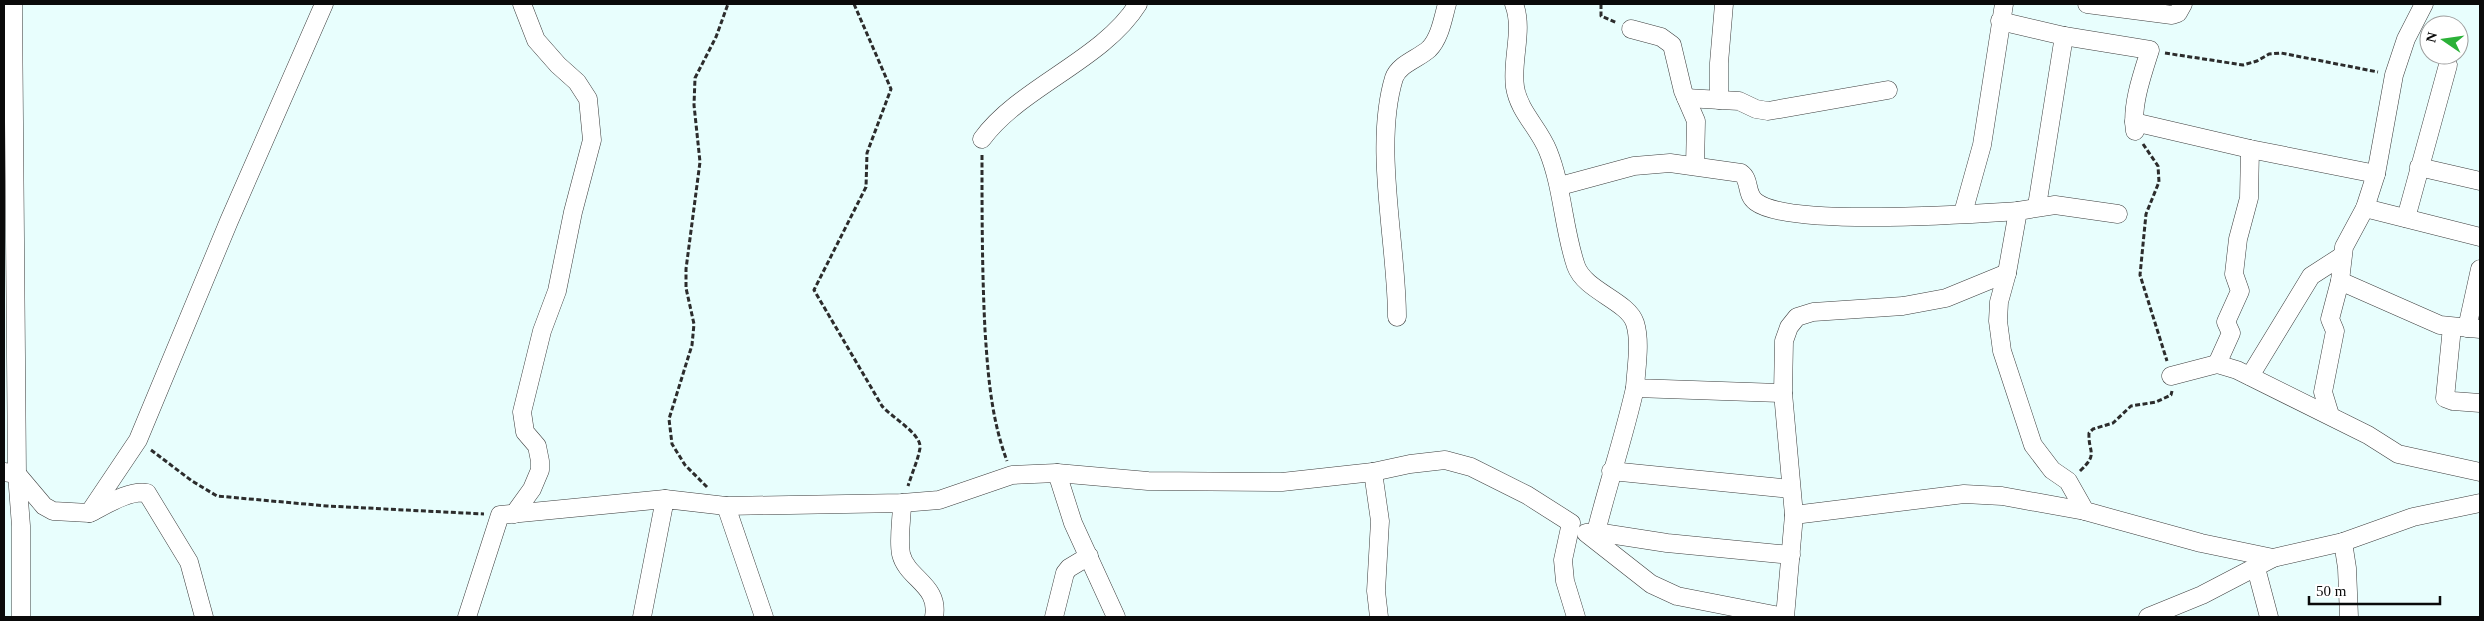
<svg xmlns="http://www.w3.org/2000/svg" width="2484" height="621" viewBox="0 0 2484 621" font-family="Georgia,serif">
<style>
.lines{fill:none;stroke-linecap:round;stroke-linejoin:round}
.street-casing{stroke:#3d3d3d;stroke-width:19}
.path{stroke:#2c2c2c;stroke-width:3;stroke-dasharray:5 2.5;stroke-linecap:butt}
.street{stroke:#fff;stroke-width:18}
</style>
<rect width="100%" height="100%" fill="#e8fefd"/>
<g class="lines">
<defs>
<g id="street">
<path d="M 13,4 L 17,474 L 21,526 L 21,617"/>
<path d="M 1514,4 C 1524,30 1511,60 1515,87 C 1519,112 1539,128 1548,151 C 1563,188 1563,228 1576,266 C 1585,291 1628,301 1635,323 C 1641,342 1636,369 1635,388 L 1783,393"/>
<path d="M 2087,4 L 2172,15 L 2178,13 L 2183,4"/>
<path d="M 2000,21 L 2064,36 L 2150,50 C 2142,75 2131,106 2135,131"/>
<path d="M 1631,29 L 1661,37 L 1672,45 L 1683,91 L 1696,121 L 1695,166"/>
<path d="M 1686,98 L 1739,101 L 1756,109 L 1768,111 L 1888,90"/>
<path d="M 1719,100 L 1719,63 L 1724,4"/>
<path d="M 2134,122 L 2250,149 L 2376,174"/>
<path d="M 982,139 C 1020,87 1103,60 1138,4"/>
<path d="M 2419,167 L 2480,181"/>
<path d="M 1560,186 L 1634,166 L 1670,163 L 1741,173 C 1751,180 1745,194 1756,202 C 1789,227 1971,214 2018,211"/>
<path d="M 2037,206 L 2064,36"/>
<path d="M 2365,208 L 2480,237"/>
<path d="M 1963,213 L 1982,145 L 2004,4"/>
<path d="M 2118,214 L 2055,205 L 2018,211 L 2007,273 L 1999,302 L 1998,321 L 2002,351 L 2033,445 L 2052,470 L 2068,481 L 2085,511 L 2201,543 L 2273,558"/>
<path d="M 2406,218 L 2448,65"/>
<path d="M 2340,281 L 2440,325 L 2480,329"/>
<path d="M 1397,317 C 1397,245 1373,147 1394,78 C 1399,64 1418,59 1429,49 C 1440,38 1443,18 1447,4"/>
<path d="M 2452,327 L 2445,398 L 2453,401 L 2480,403"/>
<path d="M 2467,328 L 2480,269"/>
<path d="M 2217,364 L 2231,333 L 2226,322 L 2240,291 L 2234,274 L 2238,239 L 2249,198 L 2250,149"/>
<path d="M 2171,376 L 2217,364 L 2237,370 L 2368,435 L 2398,454 L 2480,472"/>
<path d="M 2250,376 L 2311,276 L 2342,256"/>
<path d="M 1635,388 C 1624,437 1608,484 1596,532 L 1586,533 L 1651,584 L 1677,596 L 1784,617"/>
<path d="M 2330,415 L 2323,392 L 2335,331 L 2330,319 L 2340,281 L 2344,247 L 2365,208 L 2376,174 L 2394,75 L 2406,39 L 2424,4"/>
<path d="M 1611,471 L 1791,489"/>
<path d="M 4,472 L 17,474 L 44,506 L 53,511 L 89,513 L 138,440 L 229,221 L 324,4"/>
<path d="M 1373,472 L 1380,521 L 1376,591 L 1379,617"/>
<path d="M 1057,473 L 1073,523 L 1116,617"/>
<path d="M 902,503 C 902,519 898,539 901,554 C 907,579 940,585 934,617"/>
<path d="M 726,506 L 764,617"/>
<path d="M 90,513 C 106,505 129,490 147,493 L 189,562 L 204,617"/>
<path d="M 514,514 L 532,489 L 540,470 L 540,461 L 537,446 L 525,432 L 522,412 L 542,331 L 557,291 L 573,212 L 592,140 L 588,99 L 577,82 L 558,65 L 536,40 L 522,4"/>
<path d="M 1794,515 L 1964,494 L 2002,496 L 2085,511"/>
<path d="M 1596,532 L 1667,543 L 1791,555"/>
<path d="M 2343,542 L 2347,568 L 2349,617"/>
<path d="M 2256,568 L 2269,617"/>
<path d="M 467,617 L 500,515 L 665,499"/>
<path d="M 642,617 L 665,499 L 726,506 L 902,503 L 939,500 L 1012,475 L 1057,473 L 1148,481 L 1282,482 L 1373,472 L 1410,464 L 1445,460 L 1471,467 L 1527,495 L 1571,523 L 1563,560 L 1565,581 L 1576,617"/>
<path d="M 1054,617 L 1065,573 L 1069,568 L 1089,556"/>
<path d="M 1785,617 L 1794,515 L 1783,393 L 1784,341 L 1789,327 L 1797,317 L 1813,312 L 1903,306 L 1946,298 L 2007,273"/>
<path d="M 2148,617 L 2202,595 L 2273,558 L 2343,542 L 2413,517 L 2480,503"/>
</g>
</defs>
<use href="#street" class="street-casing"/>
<g class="path">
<path d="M 854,4 L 891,89 L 867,153 L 866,187 L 814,290 L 882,406 C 891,417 922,434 920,448 C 918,460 912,473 908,486"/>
<path d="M 1601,4 L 1601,16 L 1617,23"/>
<path d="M 2165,53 L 2243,65 L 2257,61 L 2269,54 L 2281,53 L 2378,72"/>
<path d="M 2143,144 L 2158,166 L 2159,182 L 2146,214 L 2140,275 L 2167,361"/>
<path d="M 982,155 C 982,213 982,271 985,330 C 988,375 991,418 1007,461"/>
<path d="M 151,450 L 192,481 L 217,496 L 327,506 L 484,514"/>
<path d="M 2080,471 C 2099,453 2088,453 2089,433 L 2093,429 L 2113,423 L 2131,406 L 2156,402 L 2171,395 L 2172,391"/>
<path d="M 707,487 L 685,465 L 672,444 L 669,419 L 692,345 L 694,324 L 686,288 L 686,269 L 700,162 L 694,105 L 695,78 L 716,37 L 728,4"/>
</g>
<use href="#street" class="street"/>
</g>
<rect width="2484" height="621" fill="none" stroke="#0a0a0a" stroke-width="10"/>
<g transform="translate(2444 40) rotate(283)"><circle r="24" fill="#ffffff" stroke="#9d9d9d"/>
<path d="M0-4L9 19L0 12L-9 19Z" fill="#2bb138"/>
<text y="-8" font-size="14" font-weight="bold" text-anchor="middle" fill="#0a0a0a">N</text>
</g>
<path d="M2309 596v8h131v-8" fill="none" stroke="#0a0a0a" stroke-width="2.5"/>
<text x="2316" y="596" font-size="15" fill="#0a0a0a" stroke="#ffffff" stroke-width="4" paint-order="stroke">50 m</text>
</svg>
